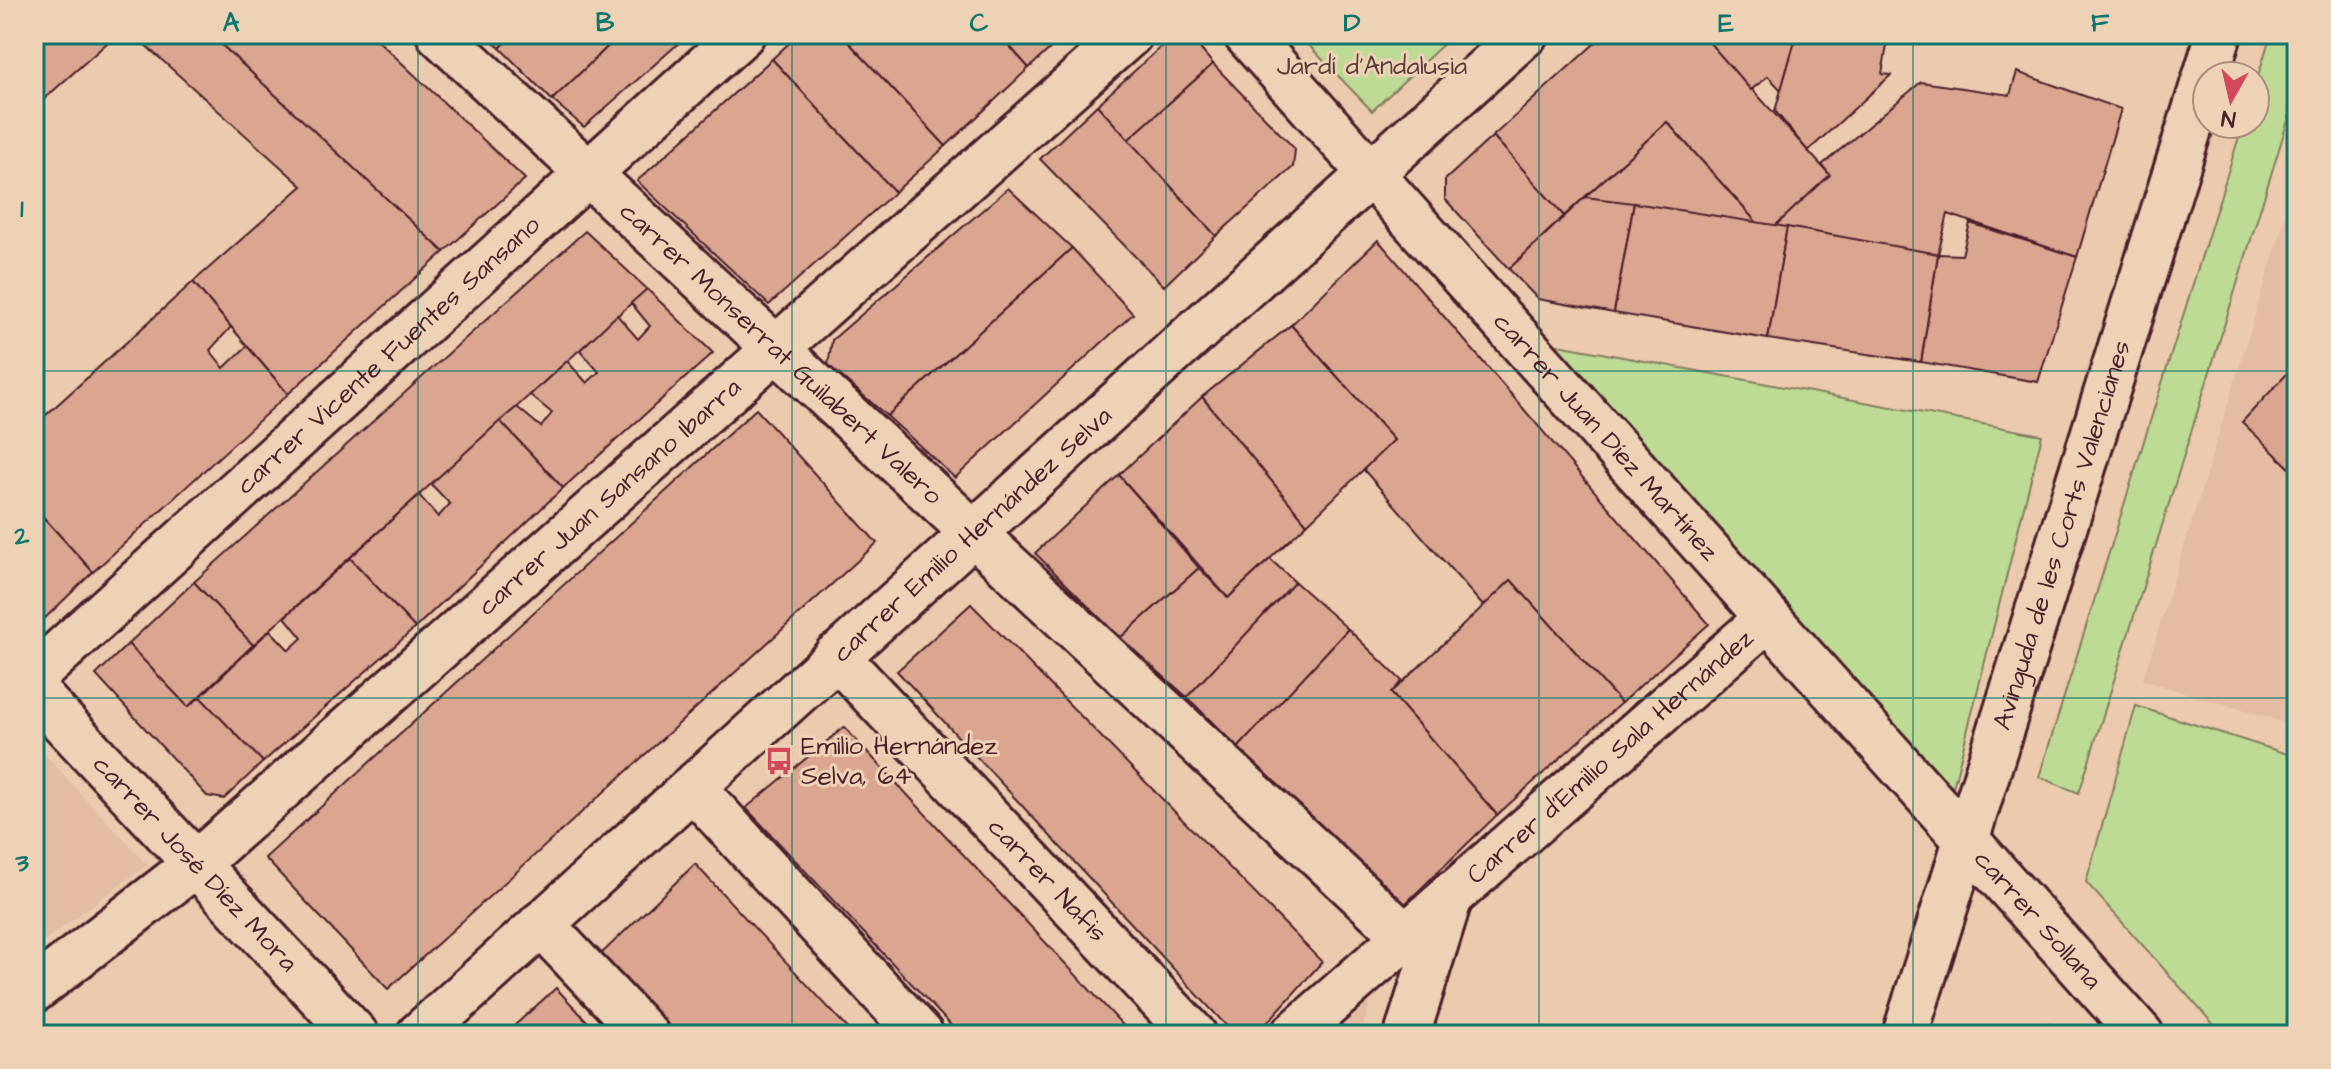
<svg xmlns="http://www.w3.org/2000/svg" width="2331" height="1069" viewBox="0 0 2331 1069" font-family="'Architects Daughter',sans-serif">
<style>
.built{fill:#e3bca3}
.green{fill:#bddb94;stroke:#847d60;stroke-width:2}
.building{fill:#daa690;stroke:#4a1f2b;stroke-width:2}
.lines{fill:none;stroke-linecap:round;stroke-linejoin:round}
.street-casing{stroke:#4a1f2b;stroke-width:50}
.street{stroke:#eed2b5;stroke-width:44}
.grid{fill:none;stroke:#0f766e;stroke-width:2;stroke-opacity:0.55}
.labels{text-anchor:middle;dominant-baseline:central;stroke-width:6;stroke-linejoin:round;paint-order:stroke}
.park-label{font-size:26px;fill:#5b3b3b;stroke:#eed2b5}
.street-label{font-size:26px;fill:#4a1f2b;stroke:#eed2b5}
.poi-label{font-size:26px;fill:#4a1f2b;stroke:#eed2b5;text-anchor:start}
.neatline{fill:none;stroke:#0f766e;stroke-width:3}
.grid-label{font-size:26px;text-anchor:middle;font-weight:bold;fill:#0f766e}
</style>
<rect width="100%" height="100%" fill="#ebcaae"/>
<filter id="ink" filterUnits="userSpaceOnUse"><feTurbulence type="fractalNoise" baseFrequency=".0125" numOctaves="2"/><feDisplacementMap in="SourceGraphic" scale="16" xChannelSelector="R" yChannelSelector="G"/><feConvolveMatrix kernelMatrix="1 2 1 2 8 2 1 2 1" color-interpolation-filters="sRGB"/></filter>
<g filter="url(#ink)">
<g class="built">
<path d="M 2297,179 L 2297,726 L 2143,680 Z"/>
<path d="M 34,743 L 147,865 L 34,948 Z"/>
<path d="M 1373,994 L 1360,1035 L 1327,1035 Z"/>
</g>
<g class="green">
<path d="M 1298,34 L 1454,34 L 1372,111 Z"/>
<path d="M 2271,34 L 2297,34 L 2297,91 L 2079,793 L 2039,777 L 2243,124 L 2255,124 L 2255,86 Z"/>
<path d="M 1542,342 L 2042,435 L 1953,788 Z"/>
<path d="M 2136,706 L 2297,757 L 2297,1035 L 2223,1035 L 2086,882 Z"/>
</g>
<g class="building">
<path d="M 34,34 L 117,34 L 34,108 Z"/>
<path d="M 133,34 L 210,34 L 444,252 L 288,394 L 193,282 L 302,186 Z"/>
<path d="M 210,34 L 371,34 L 525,179 L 444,252 Z"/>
<path d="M 485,34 L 515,34 L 500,48 Z"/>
<path d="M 515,34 L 621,34 L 552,100 L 500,48 Z"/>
<path d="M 621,34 L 689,34 L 584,127 L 552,100 Z"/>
<path d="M 799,34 L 841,34 L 946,146 L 895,192 L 772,59 Z"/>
<path d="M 841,34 L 999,34 L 1029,68 L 946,146 Z"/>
<path d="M 999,34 L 1066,34 L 1029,68 Z"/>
<path d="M 1175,34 L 1188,34 L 1213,64 L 1128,140 L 1097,105 Z"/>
<path d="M 1605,34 L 1702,34 L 1830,175 L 1774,227 L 1758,224 L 1667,122 L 1564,216 L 1493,136 Z"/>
<path d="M 1702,34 L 1797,34 L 1781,90 L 1768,76 L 1751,90 Z"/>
<path d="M 1797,34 L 1889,34 L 1882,74 L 1891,75 L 1808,151 L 1775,111 Z"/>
<path d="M 772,59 L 895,192 L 769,305 L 637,181 Z"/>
<path d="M 1213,64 L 1295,149 L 1293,167 L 1216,236 L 1128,140 Z"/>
<path d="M 2017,72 L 2121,109 L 2077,257 L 1948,214 L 1938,254 L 1774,227 L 1830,175 L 1822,165 L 1921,82 L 2010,95 Z"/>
<path d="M 1097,105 L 1216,236 L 1164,286 L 1040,159 Z"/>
<path d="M 1667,122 L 1758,224 L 1585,197 Z"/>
<path d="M 1493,136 L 1564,216 L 1509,269 L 1445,199 L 1445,180 Z"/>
<path d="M 1008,188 L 1072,248 L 887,416 L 828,365 L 832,340 Z"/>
<path d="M 1585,197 L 1634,203 L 1614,313 L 1538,299 L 1509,269 Z"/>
<path d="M 1634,203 L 1787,227 L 1768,339 L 1614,313 Z"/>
<path d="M 1970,223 L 2077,257 L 2038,382 L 1921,362 L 1938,254 L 1962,255 Z"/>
<path d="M 1787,227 L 1938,254 L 1921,362 L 1768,339 Z"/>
<path d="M 585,231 L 647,289 L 253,645 L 194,582 Z"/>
<path d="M 1378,240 L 1709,624 L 1621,703 L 1511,580 L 1484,607 L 1363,469 L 1394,440 L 1291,325 Z"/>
<path d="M 1072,248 L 1133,314 L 955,478 L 887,416 Z"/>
<path d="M 193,282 L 231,327 L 210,350 L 224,368 L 247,346 L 288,394 L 93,572 L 34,507 L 34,401 L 46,415 Z"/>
<path d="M 647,289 L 713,353 L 563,488 L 500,421 L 517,407 L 541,427 L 552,413 L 530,395 L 567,361 L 587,383 L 599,372 L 580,350 L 617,315 L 638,339 L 650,326 L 631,303 Z"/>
<path d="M 1291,325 L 1394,440 L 1307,524 L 1202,397 Z"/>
<path d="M 2297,363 L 2297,475 L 2242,422 Z"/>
<path d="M 1202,397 L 1307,524 L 1228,598 L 1119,475 Z"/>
<path d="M 756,409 L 877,543 L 388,989 L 265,858 Z"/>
<path d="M 500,421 L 563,488 L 415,628 L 350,558 L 419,495 L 438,517 L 450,504 L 431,484 Z"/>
<path d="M 1119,475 L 1199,568 L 1120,638 L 1035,553 Z"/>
<path d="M 34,507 L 93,572 L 41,622 L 34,615 Z"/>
<path d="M 350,558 L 415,628 L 263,762 L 200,697 L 270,630 L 289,650 L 302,638 L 285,617 Z"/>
<path d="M 1270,559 L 1295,582 L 1187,697 L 1120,638 L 1199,568 L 1228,598 Z"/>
<path d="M 1511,580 L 1621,703 L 1497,815 L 1391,693 Z"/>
<path d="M 194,582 L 253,645 L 188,707 L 128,644 Z"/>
<path d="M 1295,582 L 1348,629 L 1238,748 L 1187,697 Z"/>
<path d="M 971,604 L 1322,962 L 1256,1035 L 1235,1035 L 897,671 Z"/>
<path d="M 1348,629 L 1402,681 L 1391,693 L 1497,815 L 1405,904 L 1238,748 Z"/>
<path d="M 128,644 L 188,707 L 200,697 L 263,762 L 224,799 L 207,796 L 96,675 Z"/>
<path d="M 844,727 L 1132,1035 L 960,1035 L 746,808 Z"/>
<path d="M 695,864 L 854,1035 L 678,1035 L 601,954 Z"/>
<path d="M 556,988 L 600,1035 L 504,1035 Z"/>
<path d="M 2049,1023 L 2065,1035 L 2027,1035 L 2037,1027 Z"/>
</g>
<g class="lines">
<defs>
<g id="street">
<path id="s1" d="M 439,34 L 1404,935"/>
<path id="s2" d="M 1246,34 L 2141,1035"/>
<path id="s3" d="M 836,656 L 1194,1035"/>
<path id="s4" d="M 34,676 L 742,34"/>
<path id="s5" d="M 34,691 L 356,1035"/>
<path d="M 692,787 L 921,1035"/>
<path d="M 541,924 L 646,1035"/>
<path id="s6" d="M 34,990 L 196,864 L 1130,34"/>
<path id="s7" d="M 419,1035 L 1525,34"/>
<path id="s8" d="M 1293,1035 L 1768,618"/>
<path d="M 1407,1035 L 1451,894"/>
<path id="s9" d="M 1905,1035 L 2219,34"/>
</g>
</defs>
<use href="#street" class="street-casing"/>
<use href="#street" class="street"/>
</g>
</g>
<path class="grid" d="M 418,34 L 418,1035M 792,34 L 792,1035M 1166,34 L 1166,1035M 1539,34 L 1539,1035M 1913,34 L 1913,1035M 34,371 L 2297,371M 34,698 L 2297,698"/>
<defs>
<symbol id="bus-bare" viewBox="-9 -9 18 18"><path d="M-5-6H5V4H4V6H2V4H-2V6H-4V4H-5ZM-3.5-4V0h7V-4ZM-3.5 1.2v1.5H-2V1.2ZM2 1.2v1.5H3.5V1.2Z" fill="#d1495b" stroke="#eed2b5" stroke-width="2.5" paint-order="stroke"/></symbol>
</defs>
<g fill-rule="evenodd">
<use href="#bus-bare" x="759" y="741" width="40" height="40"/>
</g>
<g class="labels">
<g class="park-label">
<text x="1372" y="66">Jardí d'Andalusia</text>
</g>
<g class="street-label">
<text stroke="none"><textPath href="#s1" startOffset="468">carrer Monserrat Guilabert Valero</textPath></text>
<text stroke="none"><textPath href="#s4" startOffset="478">carrer Vicente Fuentes Sansano</textPath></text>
<text stroke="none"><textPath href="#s2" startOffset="540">carrer Juan Díez Martínez</textPath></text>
<text stroke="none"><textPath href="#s6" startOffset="758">carrer Juan Sansano Ibarra</textPath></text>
<text stroke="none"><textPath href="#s7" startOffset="746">carrer Emilio Hernández Selva</textPath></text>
<text stroke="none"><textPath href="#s9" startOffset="524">Avinguda de les Corts Valencianes</textPath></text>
<text stroke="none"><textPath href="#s8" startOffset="422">Carrer d'Emilio Sala Hernández</textPath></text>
<text stroke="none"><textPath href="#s5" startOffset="236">carrer José Díez Mora</textPath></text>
<text stroke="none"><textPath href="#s3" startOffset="308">carrer Nafis</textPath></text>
<text stroke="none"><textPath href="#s2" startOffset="1188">carrer Sollana</textPath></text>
</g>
<g class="poi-label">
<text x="801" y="746">Emilio Hernández<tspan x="801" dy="30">Selva, 64</tspan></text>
</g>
</g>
<rect width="2331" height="1069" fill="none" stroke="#eed2b5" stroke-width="88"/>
<g transform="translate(2231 100) rotate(188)"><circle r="38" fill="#eed2b5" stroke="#ac8a7e" stroke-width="2"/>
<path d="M0-6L14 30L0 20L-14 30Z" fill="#d1495b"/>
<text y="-12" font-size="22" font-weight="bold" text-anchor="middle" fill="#4a1f2b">N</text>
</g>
<rect x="44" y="44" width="2243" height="981" class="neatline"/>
<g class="grid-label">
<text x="231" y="31">A</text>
<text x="605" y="31">B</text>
<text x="979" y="31">C</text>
<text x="1352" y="31">D</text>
<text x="1726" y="31">E</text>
<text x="2100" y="31">F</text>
<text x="22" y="217">1</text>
<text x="22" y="544">2</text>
<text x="22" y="871">3</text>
</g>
</svg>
